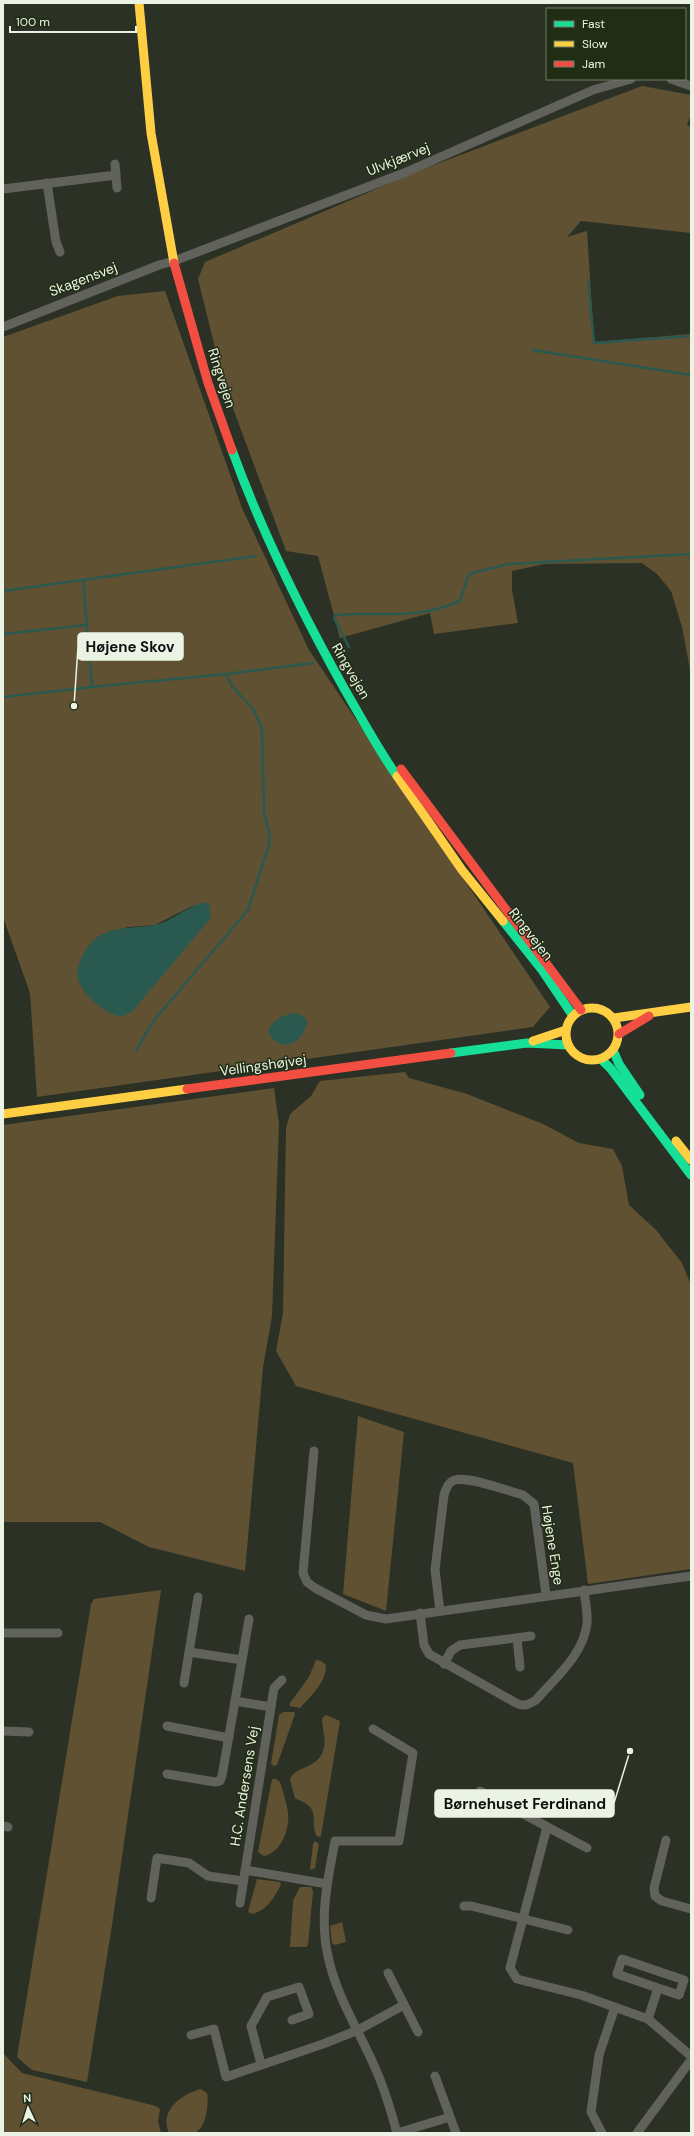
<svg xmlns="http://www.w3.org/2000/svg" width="694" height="2136" viewBox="0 0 694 2136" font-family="'DM Sans',sans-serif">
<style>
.green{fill:#615133;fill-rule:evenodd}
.water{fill:#2a5950}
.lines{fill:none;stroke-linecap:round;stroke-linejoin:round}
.stream{stroke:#2a5950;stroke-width:2.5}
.street{stroke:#60625b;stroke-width:9}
.fast{stroke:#16e098;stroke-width:9}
.slow{stroke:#ffcf43;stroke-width:9}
.jam{stroke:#f24e42;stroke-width:9}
.labels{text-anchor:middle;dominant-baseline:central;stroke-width:3;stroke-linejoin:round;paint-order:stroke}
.street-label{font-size:14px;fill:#ebf4e4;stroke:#212d15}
.leader{fill:none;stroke:#ebf4e4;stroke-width:1.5}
.callout-dot{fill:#ebf4e4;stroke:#212d15;stroke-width:1.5}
.callout{fill:#ebf4e4;stroke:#ebf4e4;stroke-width:1.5}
.callout-label{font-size:15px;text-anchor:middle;font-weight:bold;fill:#111}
</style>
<rect width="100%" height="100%" fill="#2b3125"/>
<g class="green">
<path d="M 642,86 L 691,95 L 691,114 L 687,125 L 691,127 L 691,233 L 581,221 L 567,237 L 587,231 L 594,342 L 691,334 L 691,675 L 682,627 L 671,591 L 657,574 L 642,563 L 544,564 L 512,571 L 512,590 L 518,623 L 434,634 L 430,613 L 340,638 L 318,556 L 286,551 L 224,384 L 198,279 L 205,262 L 421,170 Z"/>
<path d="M 165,291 L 242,508 L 309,650 L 550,1007 L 533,1027 L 37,1097 L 30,993 L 3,917 L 3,337 L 118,296 ZM 194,905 L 98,1005 L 102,935 L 128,927 L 155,925 Z"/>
<path d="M 405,1072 L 409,1078 L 467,1094 L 543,1124 L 579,1143 L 613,1149 L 622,1166 L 629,1205 L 656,1230 L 682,1263 L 691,1285 L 691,1569 L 588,1584 L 573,1463 L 296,1386 L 276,1351 L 283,1313 L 286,1128 L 290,1114 L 311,1096 L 320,1081 Z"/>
<path d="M 274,1088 L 279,1124 L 272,1316 L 263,1367 L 245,1571 L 149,1547 L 100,1522 L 3,1522 L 3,1125 Z"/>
<path d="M 358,1416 L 404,1432 L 386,1611 L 343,1594 Z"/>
<path d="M 161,1590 L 112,1925 L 87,2082 L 32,2070 L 17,2057 L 91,1604 L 94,1599 Z"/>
<path d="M 316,1660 L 321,1661 L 326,1665 C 326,1683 311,1696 300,1708 L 290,1706 L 290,1703 L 309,1677 Z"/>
<path d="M 283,1712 L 294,1712 L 295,1714 L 277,1765 L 274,1766 L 271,1764 L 279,1715 Z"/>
<path d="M 326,1715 L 340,1721 L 321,1836 L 318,1837 C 310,1829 318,1814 309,1806 C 306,1802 299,1801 295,1798 L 290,1780 C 294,1765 320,1770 324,1747 C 326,1737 322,1728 322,1718 Z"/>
<path d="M 272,1779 L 276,1779 L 280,1782 C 283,1792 287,1803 288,1813 C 290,1829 281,1853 264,1856 L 258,1852 Z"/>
<path d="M 315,1841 L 319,1844 L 315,1868 L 310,1870 L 313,1844 Z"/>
<path d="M 257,1879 L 280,1882 L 281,1885 C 273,1899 268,1909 253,1914 L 248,1912 Z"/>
<path d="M 300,1887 L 311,1887 L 313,1891 L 308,1945 L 306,1947 L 290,1947 L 293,1901 Z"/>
<path d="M 342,1922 L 346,1942 L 335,1945 L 332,1943 L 330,1926 Z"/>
<path d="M 3,2053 L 22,2073 L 156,2106 L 160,2109 L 158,2121 L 161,2133 L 3,2133 Z"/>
<path d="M 201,2089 L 207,2093 C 209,2103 206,2130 194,2133 C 187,2135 177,2133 169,2133 C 159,2111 181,2094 201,2089 Z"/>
</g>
<g class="water">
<path d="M 201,903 L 207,903 L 210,906 L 210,919 L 132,1012 C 129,1013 126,1015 123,1016 C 108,1018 81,993 78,979 C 75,968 84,951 91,943 C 107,925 133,929 154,925 C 171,922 185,908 201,903 Z"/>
<path d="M 292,1013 L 301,1015 L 307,1020 C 306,1043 280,1055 268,1032 C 273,1020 279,1017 292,1013 Z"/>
</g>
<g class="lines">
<g class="stream">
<path d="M 588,280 L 594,343 L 691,336"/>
<path d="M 532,350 L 691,375"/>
<path d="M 83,580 L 92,687 L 226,674 L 313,663"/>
<path d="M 3,591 L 256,556"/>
<path d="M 3,634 L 87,625"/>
<path d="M 349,647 L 334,618 L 336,615 C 383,611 414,621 460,601 L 469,574 L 509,564 L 691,554"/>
<path d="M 3,697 L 92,687"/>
<path d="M 136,1050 L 155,1019 L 248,910 L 268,848 L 270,836 L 264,813 L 262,730 L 254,710 L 232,686 L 226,674"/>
</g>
<g class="street">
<path d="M 671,79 L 691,86"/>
<path d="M 115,164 L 117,188"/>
<path d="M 47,183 L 56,242 L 60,252"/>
<path d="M 3,189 L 116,175"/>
<path d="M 3,327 L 159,265 L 174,261 L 404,173 L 593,90 L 631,79"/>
<path d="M 314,1451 L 303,1573 L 307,1582 L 315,1588 L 366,1615 L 386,1619 L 691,1576"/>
<path d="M 440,1611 L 435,1570 L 444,1495 C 446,1489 448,1482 455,1480 C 469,1476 508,1491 523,1495 L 534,1504 L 535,1511 L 546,1595"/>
<path d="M 420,1613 L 424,1645 L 429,1654 L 516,1703 C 524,1707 528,1705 536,1700 C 556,1677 583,1655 587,1624 C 588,1613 585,1601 584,1590"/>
<path d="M 3,1633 L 58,1633"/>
<path d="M 517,1638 L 520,1667"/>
<path d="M 189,1652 L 242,1660"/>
<path d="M 444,1664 L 451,1651 L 460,1645 L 531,1636"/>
<path d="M 184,1683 L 198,1597"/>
<path d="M 235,1701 L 249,1619"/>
<path d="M 167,1726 L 229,1738"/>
<path d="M 373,1729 L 413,1753 L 399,1841 L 335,1841 C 328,1878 319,1918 328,1956 C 336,1996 360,2032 376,2070 C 385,2090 391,2111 397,2133"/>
<path d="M 3,1731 L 29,1732"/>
<path d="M 167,1774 L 215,1782 L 220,1781 L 222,1776 L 235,1701 L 271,1707"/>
<path d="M 480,1791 L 587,1848"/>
<path d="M 3,1826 L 8,1827"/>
<path d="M 547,1827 L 510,1968 L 517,1979 L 581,1995 L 648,2019 L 691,2056"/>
<path d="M 666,1840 L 654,1888 L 655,1896 L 662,1901 L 691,1909"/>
<path d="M 245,1870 L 327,1884"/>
<path d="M 151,1898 L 157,1858 L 189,1863 L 208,1876 L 243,1881"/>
<path d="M 240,1903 L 274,1688 L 282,1680"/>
<path d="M 464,1906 L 471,1906 L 568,1930"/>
<path d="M 388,1973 L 418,2032"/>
<path d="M 648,2019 L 658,1988 L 617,1974 L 622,1959 L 684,1980 L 679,1995 L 658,1988"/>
<path d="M 191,2035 L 214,2029 L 226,2077 L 323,2044 L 358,2030 L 404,2005"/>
<path d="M 261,2064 L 251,2026 L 267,1997 L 299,1987 L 309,2014 L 292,2020"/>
<path d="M 435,2076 L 456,2133"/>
<path d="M 397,2133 L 450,2117"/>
<path d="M 602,2133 L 591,2112 L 599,2055 L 615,2007"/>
<path d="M 637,2133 L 691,2060"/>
</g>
<g class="fast">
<path d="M 232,450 C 262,533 302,613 345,690 C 362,719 378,749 397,776"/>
<path d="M 503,921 L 542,970 L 573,1016"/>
<path d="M 613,1050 L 619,1064 L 640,1095"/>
<path d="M 451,1053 L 527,1043 L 568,1045"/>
<path d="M 601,1059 L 611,1069 L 691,1175"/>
</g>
<g class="slow">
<path d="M 139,3 L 151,133 L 174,263"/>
<path d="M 397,776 L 462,870 L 503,921"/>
<circle cx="592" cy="1034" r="26"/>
<path d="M 614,1018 L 691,1007"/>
<path d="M 533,1041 L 566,1030"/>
<path d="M 3,1114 L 187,1089"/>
<path d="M 676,1141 L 691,1160"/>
</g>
<g class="jam">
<path d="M 174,263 L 208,383 L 232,450"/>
<path d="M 401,769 L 581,1010"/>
<path d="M 619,1034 L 649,1016"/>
<path d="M 187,1089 L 451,1053"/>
</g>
</g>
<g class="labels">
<g class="street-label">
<text transform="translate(398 159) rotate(-22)">Ulvkjærvej</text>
<text transform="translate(83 279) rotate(-21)">Skagensvej</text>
<text transform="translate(222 378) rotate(72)">Ringvejen</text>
<text transform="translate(351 671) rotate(60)">Ringvejen</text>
<text transform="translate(531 934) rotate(52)">Ringvejen</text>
<text transform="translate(263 1065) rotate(-8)">Vellingshøjvej</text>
<text transform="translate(553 1545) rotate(81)">Højene Enge</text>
<text transform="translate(244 1786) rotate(-81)">H.C. Andersens Vej</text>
</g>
</g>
<path class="leader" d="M74 706L78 647M630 1751L614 1803"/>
<g class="callout-dot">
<circle cx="74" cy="706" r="4"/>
<circle cx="630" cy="1751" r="4"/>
</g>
<g class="callout">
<rect x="78" y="633" width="105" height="27" rx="4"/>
<rect x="435" y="1790" width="179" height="27" rx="4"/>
</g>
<g class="callout-label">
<text x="130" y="652">Højene Skov</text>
<text x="525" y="1809">Børnehuset Ferdinand</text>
</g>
<rect width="694" height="2136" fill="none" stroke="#ebf4e4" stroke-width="8"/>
<rect x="546" y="8" width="140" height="72" fill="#212d15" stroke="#727d68"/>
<rect x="554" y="21" width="20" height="6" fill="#16e098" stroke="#727d68"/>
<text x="582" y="28" font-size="12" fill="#ebf4e4">Fast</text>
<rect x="554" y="41" width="20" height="6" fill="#ffcf43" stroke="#727d68"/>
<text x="582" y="48" font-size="12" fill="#ebf4e4">Slow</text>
<rect x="554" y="61" width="20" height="6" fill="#f24e42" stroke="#727d68"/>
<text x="582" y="68" font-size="12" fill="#ebf4e4">Jam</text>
<g transform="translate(28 2108) rotate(356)" stroke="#212d15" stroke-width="3" paint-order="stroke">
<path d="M0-3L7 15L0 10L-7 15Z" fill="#ebf4e4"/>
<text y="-6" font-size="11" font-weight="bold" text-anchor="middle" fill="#ebf4e4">N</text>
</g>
<path d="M10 26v6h126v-6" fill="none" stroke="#ebf4e4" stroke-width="2"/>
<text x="16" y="26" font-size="12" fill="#ebf4e4" stroke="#212d15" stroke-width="3" paint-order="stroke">100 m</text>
</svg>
